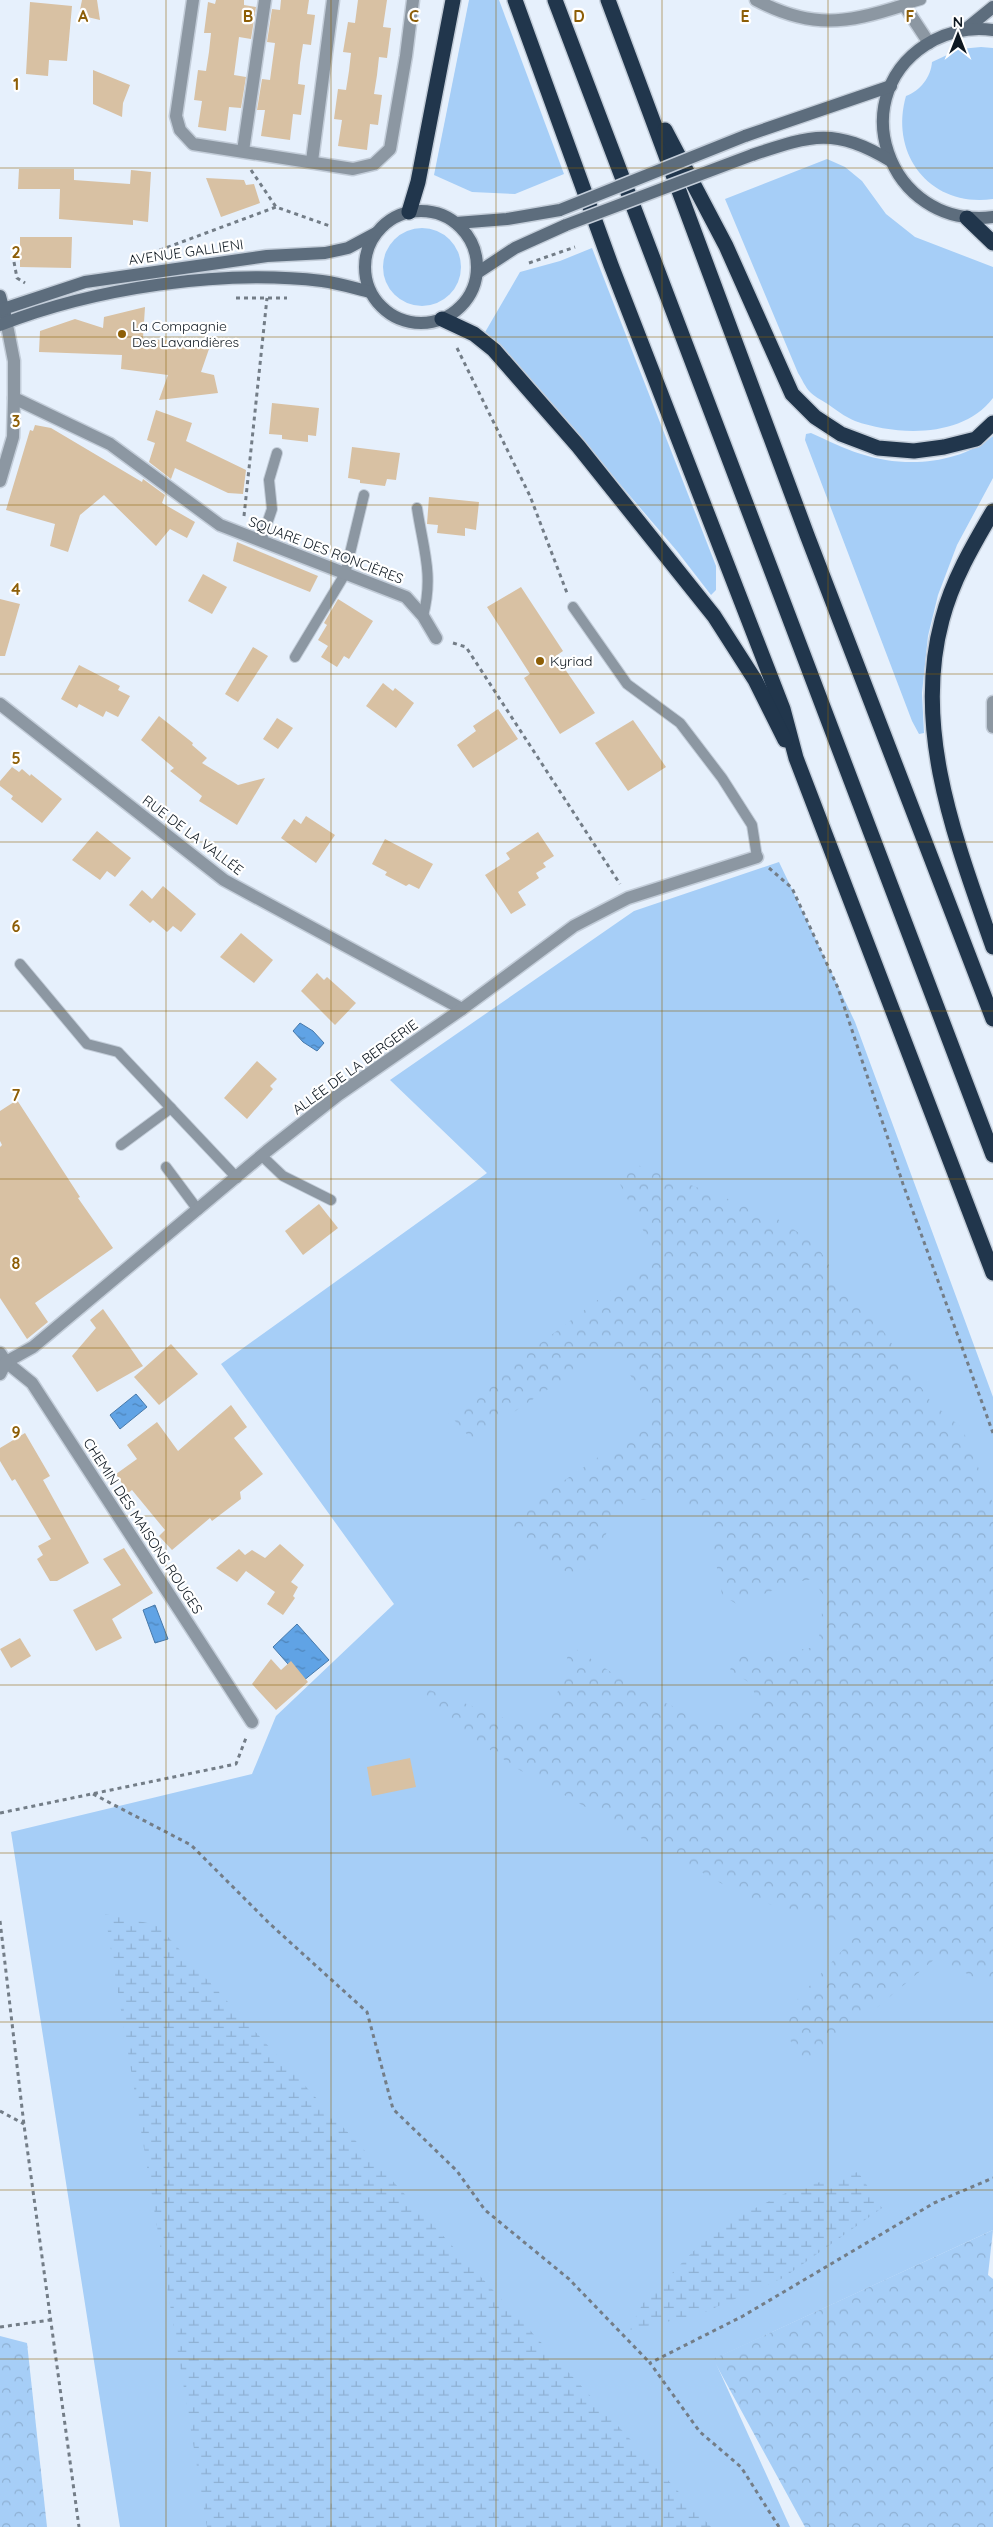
<svg xmlns="http://www.w3.org/2000/svg" width="993" height="2527" viewBox="0 0 993 2527" font-family="Quicksand,sans-serif">
<style>
.grass{fill:#a6cef7}
.forest{fill:url(#forest-crowns)}
.wetland{fill:url(#wetland-marsh)}
.water{fill:url(#water-ripples);stroke:#4779aa}
.building{fill:#d8c1a3}
.lines{fill:none;stroke-linecap:round;stroke-linejoin:round}
.lane-casing{stroke:#c3cdd9;stroke-width:12}
.street-casing{stroke:#c3cdd9;stroke-width:15}
.secondary-casing{stroke:#c3cdd9;stroke-width:15}
.highway-casing{stroke:#c3cdd9;stroke-width:18}
.path{stroke:#737d87;stroke-width:3;stroke-dasharray:4 4;stroke-linecap:butt}
.lane{stroke:#8c97a2;stroke-width:10}
.street{stroke:#8c97a2;stroke-width:12}
.secondary{stroke:#5d6d7d;stroke-width:12}
.highway{stroke:#21364c;stroke-width:15}
.secondary-bridge-casing{stroke:#c3cdd9;stroke-width:15;stroke-linecap:butt}
.secondary-bridge{stroke:#5d6d7d;stroke-width:12}
.grid{fill:none;stroke:#8d5e06;stroke-width:1;stroke-opacity:0.55}
.poi-dot{fill:#8d5e06;stroke:#fff;stroke-width:2}
.labels{text-anchor:middle;dominant-baseline:central;stroke-width:4.5;stroke-linejoin:round;paint-order:stroke}
.street-label{font-size:14px;fill:#0e1821;stroke:#fff}
.poi-label{font-size:14px;fill:#0e1821;stroke:#fff;text-anchor:start}
.grid-label{font-size:16px;text-anchor:middle;font-weight:bold;fill:#8d5e06;stroke:#fff;stroke-width:4.5;stroke-linejoin:round;paint-order:stroke}
</style>
<defs>
<pattern id="forest-crowns" width="20" height="18" patternUnits="userSpaceOnUse" patternTransform="scale(1.25)"><rect width="20" height="18" fill="#a6cef7"/><path d="M2 6a3 3 0 1 1 6 0M12 15a3 3 0 1 1 6 0" fill="none" stroke="#8eb0d3"/></pattern>
<pattern id="wetland-marsh" width="20" height="14" patternUnits="userSpaceOnUse" patternTransform="scale(1.25)"><rect width="20" height="14" fill="#a6cef7"/><path d="M1 5h8M5 5V1M11 12h8M15 12V8" fill="none" stroke="#8eb0d3"/></pattern>
<pattern id="water-ripples" width="26" height="14" patternUnits="userSpaceOnUse" patternTransform="scale(1.25)"><rect width="26" height="14" fill="#60a3e5"/><path d="M2 4q2-2 4 0t4 0M15 11q2-2 4 0t4 0" fill="none" stroke="#4e84b9"/></pattern>
</defs>
<rect width="100%" height="100%" fill="#e6f0fc"/>
<g class="grass">
<path d="M 469,0 L 499,0 L 564,174 L 515,194 L 472,192 L 434,175 Z"/>
<path d="M 981,47 L 993,48 L 993,199 C 931,208 889,155 906,96 C 920,91 931,77 932,62 L 960,49 Z"/>
<path d="M 827,159 L 845,167 L 862,181 L 886,214 L 915,237 L 993,267 L 993,398 C 963,438 898,436 855,421 C 845,417 835,409 826,403 C 821,400 814,396 810,392 C 805,387 802,379 798,373 L 725,199 Z"/>
<circle cx="422" cy="267" r="39"/>
<path d="M 592,248 L 716,566 L 716,590 L 711,595 L 677,551 L 518,365 L 484,334 L 520,272 L 560,261 Z"/>
<path d="M 811,433 C 827,440 844,449 861,454 C 903,468 957,465 993,436 L 993,478 L 957,545 L 938,595 L 928,636 L 922,693 L 924,733 L 919,734 L 912,721 L 805,440 L 806,434 Z"/>
<path d="M 779,862 L 855,1022 L 993,1397 L 993,2230 L 714,2359 L 790,2527 L 120,2527 L 11,1832 L 252,1774 L 276,1716 L 394,1604 L 221,1364 L 487,1173 L 390,1080 L 634,911 Z"/>
</g>
<g class="forest">
<path d="M 632,1163 L 773,1216 L 816,1244 L 848,1296 L 882,1329 L 931,1402 L 962,1428 L 993,1503 L 993,1987 L 936,1958 L 801,2071 L 782,2016 L 862,1929 L 827,1917 L 751,1900 L 516,1768 L 421,1701 L 422,1687 L 530,1728 L 549,1713 L 562,1681 L 570,1645 L 641,1692 L 688,1713 L 699,1723 L 733,1726 L 757,1704 L 752,1684 L 730,1671 L 734,1654 C 763,1650 790,1654 818,1646 L 824,1596 L 812,1579 L 788,1584 L 738,1605 L 722,1595 L 709,1525 L 677,1495 L 634,1501 L 614,1517 L 589,1570 L 569,1574 L 504,1522 L 658,1416 L 611,1347 L 472,1440 L 448,1413 L 656,1256 L 616,1176 Z"/>
<path d="M 993,2230 L 988,2275 L 993,2279 L 993,2527 L 805,2527 L 713,2359 Z"/>
<path d="M 0,2336 L 27,2343 L 47,2527 L 0,2527 Z"/>
</g>
<g class="wetland">
<path d="M 105,1914 L 157,1925 L 711,2527 L 207,2527 Z"/>
<path d="M 858,2172 L 882,2208 L 783,2278 L 698,2315 L 629,2330 L 643,2303 L 717,2227 L 794,2189 Z"/>
</g>
<g class="water">
<path d="M 300,1023 L 313,1031 L 324,1043 L 317,1051 L 303,1042 L 293,1031 Z"/>
<path d="M 136,1394 L 147,1407 L 120,1429 L 110,1415 Z"/>
<path d="M 155,1605 L 168,1639 L 155,1643 L 143,1610 Z"/>
<path d="M 297,1624 L 329,1660 L 303,1681 L 273,1647 Z"/>
</g>
<g class="building">
<path d="M 82,0 L 97,0 L 100,20 L 79,15 Z"/>
<path d="M 216,0 L 244,0 L 244,5 L 256,7 L 251,39 L 239,37 L 234,75 L 246,77 L 241,108 L 229,107 L 226,131 L 198,127 L 202,101 L 194,100 L 198,70 L 206,71 L 209,52 L 211,33 L 204,33 L 208,2 L 215,4 Z"/>
<path d="M 281,0 L 309,0 L 307,14 L 315,15 L 311,45 L 303,44 L 300,63 L 298,84 L 305,85 L 301,115 L 293,114 L 290,140 L 261,136 L 265,110 L 257,110 L 262,79 L 270,80 L 275,43 L 267,42 L 272,9 L 280,10 Z"/>
<path d="M 358,0 L 387,0 L 383,27 L 391,28 L 387,58 L 379,57 L 377,75 L 374,94 L 382,95 L 378,125 L 370,124 L 367,150 L 338,146 L 342,120 L 334,119 L 338,89 L 346,90 L 349,71 L 351,53 L 343,52 L 348,22 L 355,23 Z"/>
<path d="M 30,2 L 72,6 L 67,61 L 49,60 L 48,76 L 26,74 Z"/>
<path d="M 93,70 L 130,85 L 123,103 L 122,117 L 93,104 Z"/>
<path d="M 19,169 L 74,169 L 74,180 L 130,184 L 131,170 L 151,172 L 148,222 L 133,220 L 133,225 L 59,219 L 60,189 L 18,189 Z"/>
<path d="M 206,178 L 244,180 L 246,185 L 254,184 L 260,203 L 221,217 Z"/>
<path d="M 20,237 L 72,237 L 71,268 L 20,267 Z"/>
<path d="M 145,307 L 143,338 L 182,342 L 209,349 L 201,372 L 214,375 L 218,393 L 159,400 L 168,375 L 121,369 L 122,355 L 39,352 L 40,331 L 75,319 L 103,328 L 104,317 Z"/>
<path d="M 272,403 L 319,408 L 316,436 L 308,435 L 308,442 L 282,439 L 282,435 L 269,434 Z"/>
<path d="M 156,410 L 192,423 L 186,441 L 246,470 L 243,494 L 228,493 L 175,468 L 171,479 L 149,462 L 155,443 L 147,440 Z"/>
<path d="M 35,425 L 51,428 L 142,482 L 143,479 L 165,495 L 162,503 L 195,522 L 187,538 L 170,529 L 156,546 L 104,495 L 80,515 L 68,552 L 50,546 L 55,524 L 6,510 L 30,430 L 33,431 Z"/>
<path d="M 352,447 L 400,453 L 396,480 L 387,479 L 385,486 L 360,483 L 360,480 L 348,478 Z"/>
<path d="M 429,497 L 479,502 L 476,530 L 465,528 L 465,536 L 437,533 L 438,525 L 427,524 Z"/>
<path d="M 237,542 L 318,576 L 310,592 L 233,561 Z"/>
<path d="M 203,574 L 227,587 L 212,614 L 188,601 Z"/>
<path d="M 521,587 L 563,651 L 556,656 L 595,713 L 560,734 L 524,678 L 530,674 L 487,607 Z"/>
<path d="M 0,599 L 20,604 L 5,656 L 0,656 Z"/>
<path d="M 338,599 L 373,621 L 349,659 L 344,656 L 337,667 L 321,657 L 328,646 L 318,640 L 327,625 L 324,623 Z"/>
<path d="M 253,647 L 268,656 L 238,702 L 225,694 Z"/>
<path d="M 79,665 L 120,686 L 118,690 L 130,696 L 118,717 L 106,711 L 103,717 L 79,704 L 77,708 L 61,699 Z"/>
<path d="M 383,683 L 393,691 L 395,688 L 414,703 L 396,728 L 366,706 Z"/>
<path d="M 498,709 L 518,739 L 473,768 L 457,745 L 476,731 L 473,726 Z"/>
<path d="M 159,716 L 193,743 L 192,745 L 207,758 L 202,763 L 238,785 L 265,778 L 237,825 L 199,801 L 202,796 L 170,771 L 174,768 L 141,740 Z"/>
<path d="M 277,718 L 293,728 L 278,749 L 263,739 Z"/>
<path d="M 633,720 L 666,767 L 628,791 L 595,743 Z"/>
<path d="M 12,767 L 19,772 L 22,769 L 30,776 L 31,774 L 62,799 L 42,823 L 11,799 L 13,796 L 0,786 L 0,781 Z"/>
<path d="M 306,816 L 335,835 L 316,863 L 281,838 L 294,819 L 301,824 Z"/>
<path d="M 97,831 L 131,858 L 115,877 L 107,871 L 100,880 L 72,860 Z"/>
<path d="M 538,832 L 554,856 L 543,863 L 546,867 L 536,873 L 539,878 L 518,892 L 526,905 L 511,914 L 485,875 L 510,859 L 506,853 Z"/>
<path d="M 385,839 L 433,864 L 419,889 L 409,884 L 406,886 L 385,875 L 387,872 L 372,864 Z"/>
<path d="M 163,886 L 196,914 L 181,932 L 173,926 L 167,932 L 153,920 L 150,923 L 129,905 L 142,890 L 152,899 Z"/>
<path d="M 241,933 L 273,960 L 254,983 L 220,957 Z"/>
<path d="M 317,973 L 324,980 L 327,977 L 356,1003 L 335,1025 L 301,991 Z"/>
<path d="M 257,1061 L 277,1079 L 270,1086 L 273,1089 L 247,1119 L 224,1098 Z"/>
<path d="M 17,1100 L 80,1197 L 78,1198 L 113,1248 L 35,1303 L 48,1322 L 27,1339 L 0,1298 L 0,1147 L 2,1145 L 0,1141 L 0,1111 Z"/>
<path d="M 319,1204 L 338,1228 L 303,1255 L 285,1231 Z"/>
<path d="M 103,1309 L 143,1366 L 97,1392 L 72,1356 L 96,1328 L 90,1320 Z"/>
<path d="M 171,1344 L 198,1374 L 159,1405 L 134,1377 Z"/>
<path d="M 231,1405 L 247,1427 L 234,1438 L 263,1474 L 240,1492 L 241,1499 L 212,1521 L 210,1518 L 172,1550 L 159,1536 L 165,1530 L 132,1490 L 128,1493 L 116,1474 L 137,1459 L 127,1445 L 157,1422 L 178,1451 Z"/>
<path d="M 25,1433 L 50,1476 L 43,1480 L 89,1563 L 57,1581 L 50,1581 L 37,1559 L 43,1555 L 38,1546 L 51,1539 L 15,1479 L 12,1481 L 0,1461 L 0,1448 Z"/>
<path d="M 280,1544 L 304,1565 L 291,1582 L 298,1587 L 293,1596 L 295,1598 L 283,1615 L 267,1604 L 275,1592 L 246,1571 L 237,1582 L 216,1568 L 239,1549 L 245,1555 L 252,1550 L 265,1558 Z"/>
<path d="M 124,1548 L 153,1593 L 112,1619 L 122,1638 L 96,1651 L 73,1610 L 121,1585 L 103,1559 Z"/>
<path d="M 20,1638 L 31,1656 L 11,1668 L 0,1649 Z"/>
<path d="M 271,1659 L 281,1670 L 291,1661 L 308,1682 L 276,1710 L 252,1684 Z"/>
<path d="M 410,1758 L 416,1787 L 372,1796 L 367,1767 Z"/>
</g>
<g class="lines">
<defs>
<g id="lane">
<path d="M 904,5 L 921,0"/>
<path d="M 417,508 C 423,548 434,575 423,616"/>
<path d="M 261,541 L 272,509 L 269,480 L 277,453"/>
<path d="M 573,607 L 627,684 L 680,723 L 722,778 L 752,825 L 757,857"/>
<path d="M 295,657 L 345,574 L 364,495"/>
<path d="M 20,964 L 87,1044 L 118,1052 L 237,1178"/>
<path d="M 121,1145 L 171,1108"/>
<path d="M 262,1156 L 283,1176 L 331,1200"/>
<path d="M 166,1167 L 198,1210"/>
</g>
<g id="street">
<path d="M 193,0 L 176,116 L 180,130 L 193,144 L 353,169 L 374,164 L 390,149 L 406,56 L 413,0"/>
<path d="M 756,0 C 811,29 846,24 904,5 L 929,43"/>
<path d="M 243,151 L 265,0"/>
<path d="M 312,161 L 333,0"/>
<path d="M 14,398 L 110,444 L 220,525 L 406,597 L 423,616 L 436,638"/>
<path d="M 0,481 L 13,437 L 14,398 L 14,361 L 5,315"/>
<path d="M 993,702 L 993,727"/>
<path d="M 0,704 L 224,880 L 462,1009"/>
<path d="M 0,1353 L 6,1362 L 32,1383 L 252,1722"/>
<path d="M 6,1362 L 33,1347 L 267,1151 L 338,1095 L 462,1009 L 574,926 L 628,898 L 757,857"/>
<path d="M 0,1374 L 6,1362"/>
</g>
<g id="secondary">
<path d="M 966,29 L 993,7"/>
<path d="M 993,30 C 973,27 952,31 934,40 C 839,91 887,230 993,217"/>
<path d="M 745,136 L 891,86"/>
<path d="M 752,155 C 812,135 834,127 891,161"/>
<circle cx="421" cy="267" r="56"/>
<path d="M 456,223 L 507,219 L 560,210"/>
<path d="M 477,273 L 515,248 L 566,225"/>
<path d="M 0,296 L 5,315"/>
<path d="M 0,310 L 85,282 L 267,256 L 325,253 L 348,248 L 376,233"/>
<path d="M 0,325 C 95,288 221,269 322,281 C 338,283 354,288 370,292"/>
</g>
<g id="highway">
<path d="M 515,0 L 611,265 L 783,709 L 796,758 L 993,1273"/>
<path d="M 555,0 L 993,1155"/>
<path d="M 608,0 L 807,535 L 993,1019"/>
<path d="M 665,130 L 726,246 L 792,394 L 815,417 L 841,434 L 878,448 L 914,451 L 944,447 L 976,439 L 993,423"/>
<path d="M 409,212 L 418,182 L 453,0"/>
<path d="M 967,218 L 993,243"/>
<path d="M 442,319 L 474,334 L 494,350 L 578,446 L 714,616 L 755,680 L 785,740"/>
<path d="M 993,511 C 973,545 952,581 942,620 C 912,731 957,843 993,947"/>
</g>
</defs>
<use href="#lane" class="lane-casing"/>
<use href="#street" class="street-casing"/>
<use href="#secondary" class="secondary-casing"/>
<use href="#highway" class="highway-casing"/>
<g class="path">
<path d="M 251,170 L 276,207 L 330,226"/>
<path d="M 152,253 L 276,207"/>
<path d="M 14,262 L 17,278 L 25,283"/>
<path d="M 529,263 L 575,247"/>
<path d="M 236,298 L 287,298"/>
<path d="M 457,348 L 530,496 L 567,593"/>
<path d="M 244,516 L 267,298"/>
<path d="M 453,643 L 466,647 L 620,884"/>
<path d="M 769,868 L 792,888 L 838,988 L 903,1184 L 993,1433"/>
<path d="M 93,1794 L 191,1845 L 270,1924 L 367,2012 L 393,2109 L 457,2171 L 485,2210 L 569,2279 L 650,2363"/>
<path d="M 0,1813 L 236,1764 L 246,1738"/>
<path d="M 0,1921 L 24,2125 L 79,2527"/>
<path d="M 0,2111 L 24,2124"/>
<path d="M 0,2327 L 50,2320"/>
<path d="M 779,2527 L 741,2467 L 700,2432 L 650,2363 L 743,2316 L 934,2203 L 993,2178"/>
</g>
<use href="#lane" class="lane"/>
<use href="#street" class="street"/>
<use href="#secondary" class="secondary"/>
<use href="#highway" class="highway"/>
<defs>
<g id="secondary-bridge">
<path d="M 560,210 L 745,136"/>
<path d="M 566,225 L 752,155"/>
</g>
</defs>
<use href="#secondary-bridge" class="secondary-bridge-casing"/>
<use href="#secondary-bridge" class="secondary-bridge"/>
</g>
<path class="grid" d="M 166,0 L 166,2527M 331,0 L 331,2527M 496,0 L 496,2527M 662,0 L 662,2527M 828,0 L 828,2527M 0,168 L 993,168M 0,337 L 993,337M 0,505 L 993,505M 0,674 L 993,674M 0,842 L 993,842M 0,1011 L 993,1011M 0,1179 L 993,1179M 0,1348 L 993,1348M 0,1516 L 993,1516M 0,1685 L 993,1685M 0,1853 L 993,1853M 0,2022 L 993,2022M 0,2190 L 993,2190M 0,2359 L 993,2359"/>
<g class="poi-dot">
<circle cx="122" cy="334" r="5"/>
<circle cx="540" cy="661" r="5"/>
</g>
<g class="labels">
<g class="street-label">
<text transform="translate(186 252) rotate(-8)">AVENUE GALLIENI</text>
<text transform="translate(326 550) rotate(21)">SQUARE DES RONCIÈRES</text>
<text transform="translate(193 835) rotate(37)">RUE DE LA VALLÉE</text>
<text transform="translate(355 1067) rotate(-36)">ALLÉE DE LA BERGERIE</text>
<text transform="translate(143 1526) rotate(57)">CHEMIN DES MAISONS ROUGES</text>
</g>
<g class="poi-label">
<text x="132" y="326">La Compagnie<tspan x="132" dy="16">Des Lavandières</tspan></text>
<text x="550" y="661">Kyriad</text>
</g>
</g>
<g class="grid-label">
<text x="83" y="22">A</text>
<text x="248" y="22">B</text>
<text x="414" y="22">C</text>
<text x="579" y="22">D</text>
<text x="745" y="22">E</text>
<text x="910" y="22">F</text>
<text x="16" y="90">1</text>
<text x="16" y="258">2</text>
<text x="16" y="427">3</text>
<text x="16" y="595">4</text>
<text x="16" y="764">5</text>
<text x="16" y="932">6</text>
<text x="16" y="1101">7</text>
<text x="16" y="1269">8</text>
<text x="16" y="1438">9</text>
</g>
<g transform="translate(958 35)" stroke="#ffffff" stroke-width="4" paint-order="stroke">
<path d="M0-4L9 19L0 12L-9 19Z" fill="#0e1821"/>
<text y="-8" font-size="14" font-weight="bold" text-anchor="middle" fill="#0e1821">N</text>
</g>
</svg>
